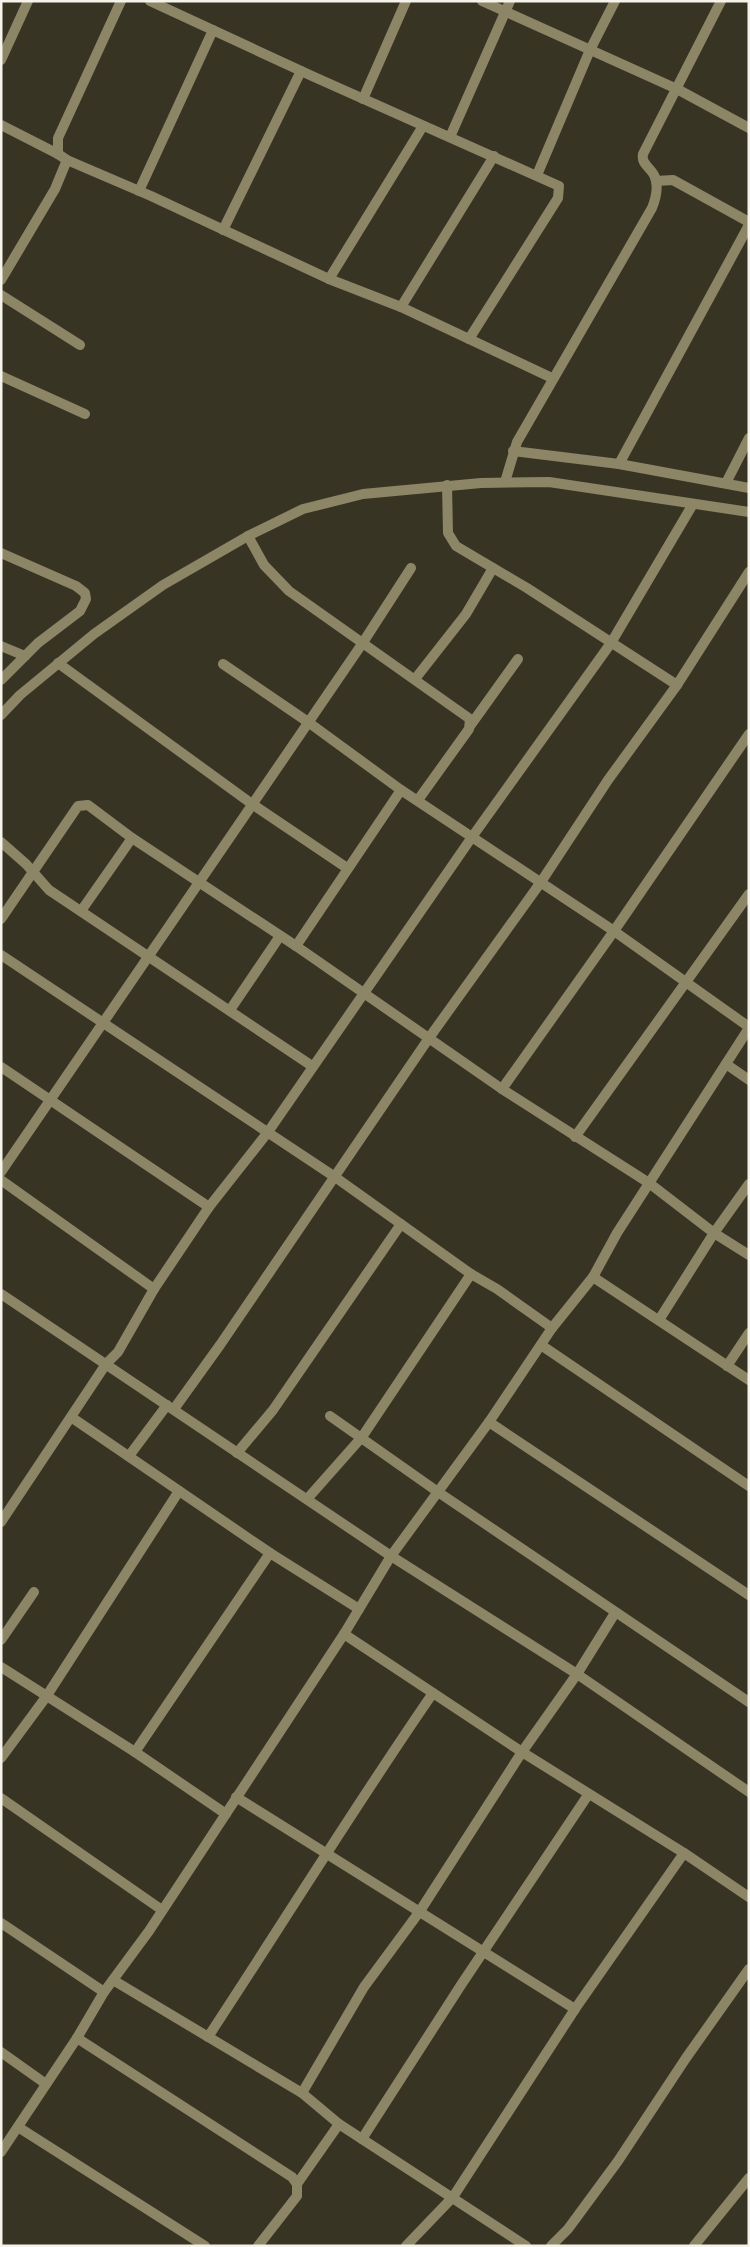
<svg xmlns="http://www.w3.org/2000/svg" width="750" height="2247" viewBox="0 0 750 2247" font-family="Lato,sans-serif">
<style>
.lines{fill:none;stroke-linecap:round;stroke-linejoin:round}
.street{stroke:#8c8666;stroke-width:10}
</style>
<rect width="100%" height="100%" fill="#383424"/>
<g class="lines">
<g class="street">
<path d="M 121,1 L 58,138 L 58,154 L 67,160 L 151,196 L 329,279 L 401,307 L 552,378"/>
<path d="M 150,1 L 312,76 L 559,186 L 558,198 L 469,339"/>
<path d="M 482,1 L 677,89 L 749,128"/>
<path d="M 1,60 L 28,1"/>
<path d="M 363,99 L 406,1"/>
<path d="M 1,125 L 58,154"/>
<path d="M 450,137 L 510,1"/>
<path d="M 537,175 L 590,50 L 615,1"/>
<path d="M 656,181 L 673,180 L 749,222"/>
<path d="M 139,191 L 213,30"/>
<path d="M 223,230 L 301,71"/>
<path d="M 329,279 L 423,126"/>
<path d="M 1,280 L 55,189 L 67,160"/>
<path d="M 1,295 L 80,345"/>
<path d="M 401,307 L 494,156"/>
<path d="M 1,376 L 85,414"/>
<path d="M 513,451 L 619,464 L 749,488"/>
<path d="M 619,464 L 749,225"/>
<path d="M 505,482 L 517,442 L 652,208 C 656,198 659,185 654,175 C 650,167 641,164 643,154 L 721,1"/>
<path d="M 726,483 L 749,438"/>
<path d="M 447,485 L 448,533 L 456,546 L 527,588 L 677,685"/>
<path d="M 248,536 L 264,565 L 289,591 L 470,719 L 469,729 L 418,800"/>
<path d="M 1,553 L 76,586 L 85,593 L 86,599 L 80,611 L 38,643 L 1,680"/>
<path d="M 1,646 L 25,656"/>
<path d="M 58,663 L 252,804 L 347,868"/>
<path d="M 223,664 L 308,722 L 401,790 L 614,931 L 749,1027"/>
<path d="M 415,679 L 466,614 L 493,568"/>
<path d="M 1,715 L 20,695 L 94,634 L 163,585 L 248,536 L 303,509 L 363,494 L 481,483 L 549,482 L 749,512"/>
<path d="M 470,726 L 518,659"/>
<path d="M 1,842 L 26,864 L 49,890 L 312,1066"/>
<path d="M 81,911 L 132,838"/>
<path d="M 1,919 L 78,806 L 88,805 L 132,838 L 296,946 L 502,1089 L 649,1183 L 714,1233 L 749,1255"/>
<path d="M 296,946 L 401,790"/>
<path d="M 1,955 L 335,1177 L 471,1274 L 497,1289 L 552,1328"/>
<path d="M 230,1010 L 280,936"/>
<path d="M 726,1064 L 749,1080"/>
<path d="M 1,1067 L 209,1207"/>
<path d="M 502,1089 L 614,931 L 749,734"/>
<path d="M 575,1137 L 749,894"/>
<path d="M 1,1172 L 362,644 L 411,568"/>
<path d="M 1,1180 L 154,1289"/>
<path d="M 593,1277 L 749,1380"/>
<path d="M 1,1294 L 391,1556 L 577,1674 L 749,1792"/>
<path d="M 659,1320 L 714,1233 L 749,1184"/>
<path d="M 541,1345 L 749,1486"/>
<path d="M 727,1366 L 749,1333"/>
<path d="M 174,1409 L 220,1345 L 429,1038 L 541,882 L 608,780 L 677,685 L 749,572"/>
<path d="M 330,1416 L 438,1492 L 749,1702"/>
<path d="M 71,1417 L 270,1553 L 359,1609"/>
<path d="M 489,1422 L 749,1595"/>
<path d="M 237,1453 L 273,1410 L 401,1224"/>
<path d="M 129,1456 L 167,1405"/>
<path d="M 308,1498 L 362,1437 L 471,1274"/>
<path d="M 1,1522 L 106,1364 L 118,1352 L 154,1289 L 209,1207 L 268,1132 L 472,837 L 611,643 L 693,504"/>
<path d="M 344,1634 L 522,1752 L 684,1853 L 749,1897"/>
<path d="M 1,1640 L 34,1592"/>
<path d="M 1,1667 L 135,1752 L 226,1814"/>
<path d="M 135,1752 L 270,1553"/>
<path d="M 1,1758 L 46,1697 L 179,1491"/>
<path d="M 236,1797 L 575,2009"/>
<path d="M 1,1798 L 162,1910"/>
<path d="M 1,1923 L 104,1992"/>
<path d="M 113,1980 L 302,2093 L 339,2124 L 526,2246"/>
<path d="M 208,2037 C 283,1923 355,1806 433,1693"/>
<path d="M 77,2038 L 292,2177 L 297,2184 L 297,2196 L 258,2246"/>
<path d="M 1,2052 L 46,2084"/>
<path d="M 302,2093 L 364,1987 L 420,1911 L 522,1752 L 577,1674 L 615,1613"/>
<path d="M 18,2127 L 205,2246"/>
<path d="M 362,2139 L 461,1985 L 588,1795"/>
<path d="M 1,2152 L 77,2038 L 104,1992 L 149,1931 L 344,1634 L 391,1556 L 489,1422 L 552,1328 L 593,1277 L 617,1233 L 749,1028"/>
<path d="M 297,2184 L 339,2124"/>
<path d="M 406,2246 L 453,2197 L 575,2009 L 684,1853"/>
<path d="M 551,2246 L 568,2229 L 618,2161 L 686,2058 L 749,1969"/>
<path d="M 694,2246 L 749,2178"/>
</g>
</g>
<rect width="750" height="2247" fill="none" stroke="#f6f4ea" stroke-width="5"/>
</svg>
